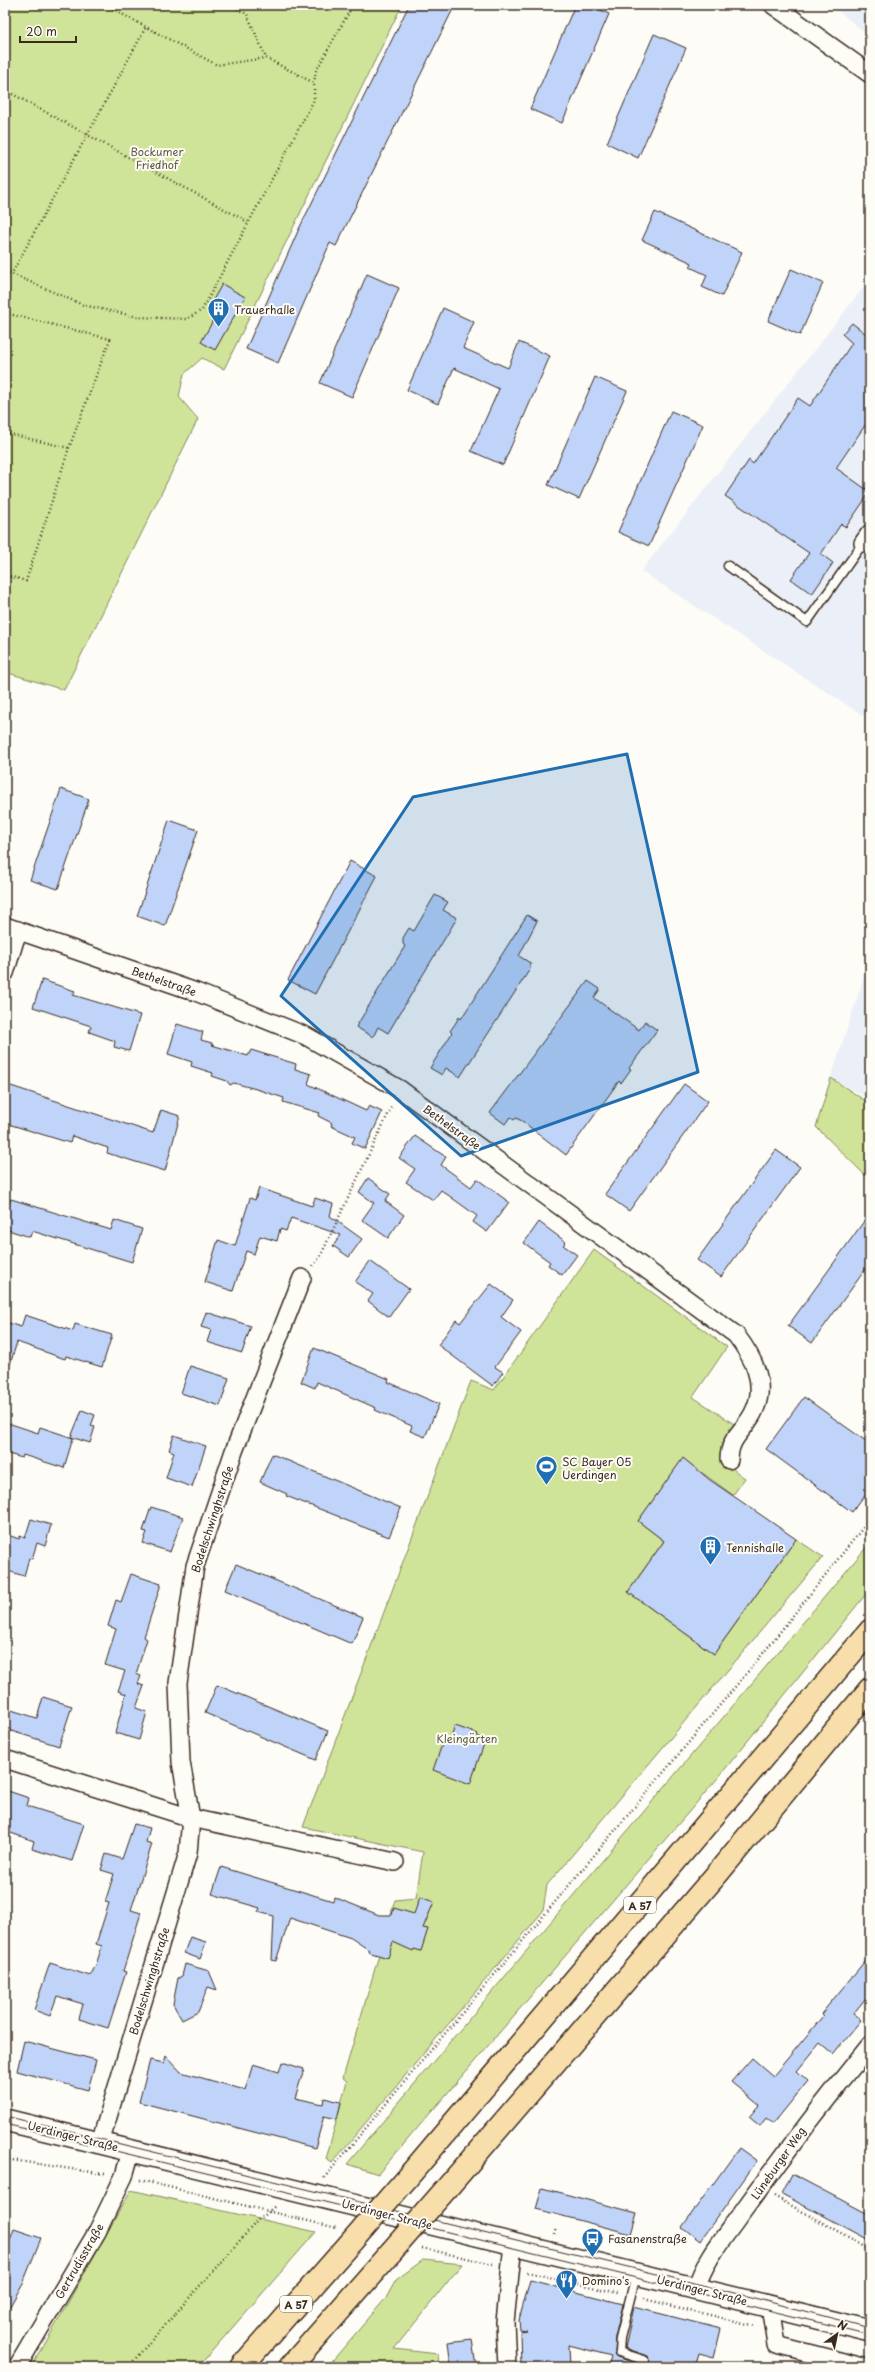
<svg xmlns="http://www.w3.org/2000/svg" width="875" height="2372" viewBox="0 0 875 2372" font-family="'Playpen Sans',sans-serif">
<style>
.built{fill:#ebf0f8}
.green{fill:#d0e499;stroke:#86875c}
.building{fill:#c0d4f9;stroke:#3b2a1e}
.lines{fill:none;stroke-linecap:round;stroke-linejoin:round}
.service-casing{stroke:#3b2a1e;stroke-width:11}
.minor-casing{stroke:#3b2a1e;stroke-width:20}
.tertiary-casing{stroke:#3b2a1e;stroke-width:24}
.motorway-casing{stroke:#3b2a1e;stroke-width:25}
.path{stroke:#3b2a1e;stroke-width:2.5;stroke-dasharray:1 3;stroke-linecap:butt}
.service{stroke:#fdfcf7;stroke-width:8}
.minor{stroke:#fdfcf7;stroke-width:17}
.tertiary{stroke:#fdfcf7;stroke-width:21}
.motorway{stroke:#f8deab;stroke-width:22}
.tram{stroke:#3b2a1e;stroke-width:1}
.motorway-bridge-casing{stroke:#3b2a1e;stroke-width:25;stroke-linecap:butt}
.motorway-bridge{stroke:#f8deab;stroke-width:22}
.marked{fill:#1f6fb2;fill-opacity:0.2;stroke:#1f6fb2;stroke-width:3;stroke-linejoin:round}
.labels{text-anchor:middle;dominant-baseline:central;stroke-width:4;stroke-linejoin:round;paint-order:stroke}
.shield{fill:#fdfcf7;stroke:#75695f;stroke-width:1}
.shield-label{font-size:10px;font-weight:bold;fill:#3b2a1e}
.park-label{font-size:11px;fill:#60583d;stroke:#fdfcf7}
.poi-label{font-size:11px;fill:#3b2a1e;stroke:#fdfcf7;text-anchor:start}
.street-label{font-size:11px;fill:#3b2a1e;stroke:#fdfcf7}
</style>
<rect width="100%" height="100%" fill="#fdfcf7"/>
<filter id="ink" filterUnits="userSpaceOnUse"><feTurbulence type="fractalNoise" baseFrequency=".025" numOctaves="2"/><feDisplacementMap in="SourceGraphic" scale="8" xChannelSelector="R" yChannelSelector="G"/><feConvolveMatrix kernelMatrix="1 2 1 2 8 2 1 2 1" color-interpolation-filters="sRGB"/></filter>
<g filter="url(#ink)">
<g class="built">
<path d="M 831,5 L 870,5 L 870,37 Z"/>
<path d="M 870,279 L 870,720 L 641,571 Z"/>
<path d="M 870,958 L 870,1100 L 831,1078 Z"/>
</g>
<g class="green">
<path d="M 5,5 L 402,5 L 224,369 L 202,358 L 184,374 L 179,397 L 198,419 L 64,690 L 5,672 Z"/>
<path d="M 831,1078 L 870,1104 L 870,1180 L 816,1127 Z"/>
<path d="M 594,1250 L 727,1347 L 693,1397 L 734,1424 C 720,1450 719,1461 745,1478 L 733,1495 L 683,1459 L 638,1521 L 664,1541 L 628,1592 L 714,1654 L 796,1539 L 823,1557 L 547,1885 L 543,1911 L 332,2163 L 326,2159 L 347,2081 L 343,2078 L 395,1900 L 416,1898 L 423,1852 L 303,1827 L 471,1381 L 494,1390 Z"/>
<path d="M 870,1543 L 870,1589 L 717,1779 L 378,2174 L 347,2164 Z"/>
<path d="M 131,2190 L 316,2232 L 198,2367 L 30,2367 L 41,2351 Z"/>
<path d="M 423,2260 L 462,2264 L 394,2349 L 438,2354 L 439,2367 L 327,2367 L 386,2298 L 396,2280 Z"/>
</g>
<g class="building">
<path d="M 409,5 L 455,5 L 336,246 L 330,243 L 278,363 L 246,349 L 298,231 Z"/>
<path d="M 575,5 L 589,5 L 609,14 L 562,123 L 530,109 Z"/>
<path d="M 654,34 L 686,48 L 638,158 L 607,143 Z"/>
<path d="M 655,212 L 742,252 L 722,296 L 702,287 L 707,275 L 690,267 L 692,263 L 642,240 Z"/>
<path d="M 791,269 L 823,283 L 800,335 L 768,321 Z"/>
<path d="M 367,274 L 399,288 L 352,397 L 320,383 Z"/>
<path d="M 222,284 L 245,297 L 215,350 L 201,342 L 222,305 L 213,300 Z"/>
<path d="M 443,308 L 474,322 L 463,348 L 508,368 L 519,342 L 550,356 L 503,465 L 471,451 L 499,389 L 454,368 L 438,404 L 407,390 Z"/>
<path d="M 852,323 L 870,337 L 870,418 L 836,468 L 870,492 L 846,527 L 841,524 L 821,554 L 833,563 L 812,594 L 791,579 L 809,553 L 725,496 L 749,460 L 753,464 L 798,398 L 810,406 L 852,343 L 842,334 Z"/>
<path d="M 595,377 L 627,391 L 579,499 L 548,485 Z"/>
<path d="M 671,411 L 703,425 L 649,546 L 618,532 Z"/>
<path d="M 61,789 L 89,799 L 58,889 L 30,880 Z"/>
<path d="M 169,820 L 198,830 L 165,926 L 137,916 Z"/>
<path d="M 350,861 L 377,876 L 315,994 L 288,980 Z"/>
<path d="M 435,895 L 448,902 L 443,910 L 457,918 L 388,1033 L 378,1027 L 373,1037 L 356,1027 L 405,946 L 403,944 L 403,938 L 409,928 L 414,931 Z"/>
<path d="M 527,915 L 537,921 L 519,956 L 530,963 L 530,969 L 460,1077 L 446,1068 L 442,1075 L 430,1068 L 452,1033 L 450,1031 L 455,1024 L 459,1017 L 461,1019 Z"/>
<path d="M 42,980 L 75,991 L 73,995 L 140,1015 L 129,1051 L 114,1047 L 115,1041 L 89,1032 L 91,1026 L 33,1007 Z"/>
<path d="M 588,981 L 600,989 L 594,998 L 639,1030 L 645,1021 L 657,1030 L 629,1068 L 631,1069 L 621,1083 L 619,1081 L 566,1155 L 522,1121 L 516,1118 L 514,1120 L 510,1117 L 505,1124 L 490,1113 Z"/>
<path d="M 177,1024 L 203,1032 L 201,1040 L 212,1043 L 212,1045 L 248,1056 L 251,1050 L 296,1064 L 295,1069 L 311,1074 L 308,1084 L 366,1111 L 369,1106 L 382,1112 L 365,1149 L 352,1143 L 355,1137 L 331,1126 L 332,1123 L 318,1116 L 320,1113 L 283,1102 L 284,1098 L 256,1089 L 234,1083 L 230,1085 L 227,1081 L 212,1076 L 213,1073 L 191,1066 L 192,1062 L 168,1054 Z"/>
<path d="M 5,1084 L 153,1133 L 161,1110 L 180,1116 L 165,1171 L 107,1153 L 108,1148 L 72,1136 L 70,1143 L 5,1123 Z"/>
<path d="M 684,1084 L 708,1101 L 629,1211 L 605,1194 Z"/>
<path d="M 415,1136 L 446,1157 L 441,1165 L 471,1187 L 477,1179 L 509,1202 L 487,1232 L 473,1222 L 477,1216 L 441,1190 L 433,1200 L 406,1182 L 415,1169 L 399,1158 Z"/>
<path d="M 776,1150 L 800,1167 L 721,1277 L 697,1260 Z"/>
<path d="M 368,1178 L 390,1194 L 385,1201 L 404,1215 L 388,1238 L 362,1220 L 374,1203 L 359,1192 Z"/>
<path d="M 259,1188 L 312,1206 L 315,1198 L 333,1204 L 330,1216 L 362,1239 L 349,1257 L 333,1246 L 341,1235 L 291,1218 L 286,1231 L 280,1229 L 277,1241 L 260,1236 L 254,1254 L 246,1251 L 233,1291 L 205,1282 L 218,1240 L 235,1246 L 250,1198 L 255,1200 Z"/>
<path d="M 11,1199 L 111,1230 L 114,1220 L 142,1229 L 132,1262 L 32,1231 L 30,1237 L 5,1229 L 5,1215 Z"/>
<path d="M 870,1213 L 870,1263 L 812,1343 L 788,1326 Z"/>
<path d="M 539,1222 L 566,1242 L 563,1245 L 577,1255 L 562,1275 L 548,1265 L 550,1262 L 524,1243 Z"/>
<path d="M 370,1261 L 409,1289 L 389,1317 L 368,1301 L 373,1294 L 355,1282 Z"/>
<path d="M 491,1284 L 513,1300 L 501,1317 L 521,1332 L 495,1367 L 503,1372 L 493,1386 L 438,1345 L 456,1320 L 460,1323 Z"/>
<path d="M 206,1312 L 251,1326 L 242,1353 L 207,1342 L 211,1330 L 201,1327 Z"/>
<path d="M 25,1315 L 73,1331 L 75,1324 L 112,1335 L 102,1367 L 66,1356 L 65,1359 L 17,1342 L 8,1371 L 5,1370 L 5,1322 L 21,1327 Z"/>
<path d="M 314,1348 L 389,1379 L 388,1382 L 439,1404 L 425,1437 L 410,1431 L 412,1426 L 375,1410 L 376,1408 L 317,1382 L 315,1388 L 301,1382 Z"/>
<path d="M 190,1366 L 229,1378 L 220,1406 L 181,1393 Z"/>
<path d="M 804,1397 L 870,1444 L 870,1488 L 852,1512 L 766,1449 Z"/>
<path d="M 82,1410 L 95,1415 L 91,1426 L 95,1427 L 90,1443 L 71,1437 Z"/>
<path d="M 5,1422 L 38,1433 L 40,1427 L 73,1438 L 64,1468 L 23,1455 L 22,1458 L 5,1453 Z"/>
<path d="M 174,1435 L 206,1446 L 192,1487 L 166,1478 L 174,1452 L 169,1450 Z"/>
<path d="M 272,1454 L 401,1508 L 389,1537 L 340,1518 L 340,1517 L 286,1496 L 287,1494 L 260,1482 Z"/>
<path d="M 683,1458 L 710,1480 L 796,1539 L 714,1654 L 628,1592 L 664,1541 L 638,1521 Z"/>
<path d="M 151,1507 L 183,1517 L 170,1552 L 143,1543 L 147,1532 L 143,1531 Z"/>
<path d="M 31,1519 L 51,1525 L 45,1546 L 37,1543 L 32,1559 L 29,1558 L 24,1576 L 5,1570 L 5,1534 L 19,1539 L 20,1536 L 25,1538 Z"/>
<path d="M 236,1564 L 363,1617 L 352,1644 L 225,1590 Z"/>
<path d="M 131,1574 L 161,1584 L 144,1637 L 147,1639 L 136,1674 L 141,1676 L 138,1684 L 144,1686 L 136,1708 L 147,1712 L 139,1740 L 115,1733 L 126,1694 L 118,1691 L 125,1671 L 105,1665 L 116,1629 L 108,1626 L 116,1600 L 121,1602 Z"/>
<path d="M 217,1685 L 328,1731 L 316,1760 L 205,1713 Z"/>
<path d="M 43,1697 L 72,1706 L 59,1746 L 5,1729 L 8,1709 L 37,1718 Z"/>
<path d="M 455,1726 L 478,1734 L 477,1736 L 483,1739 L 482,1744 L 484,1744 L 470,1784 L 433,1770 L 444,1739 L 450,1741 Z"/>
<path d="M 5,1790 L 29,1798 L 27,1806 L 84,1824 L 72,1861 L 32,1849 L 34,1841 L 5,1831 Z"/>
<path d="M 134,1824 L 150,1828 L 146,1842 L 152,1844 L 131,1910 L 141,1913 L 123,1971 L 126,1972 L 108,2028 L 79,2019 L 83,2004 L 57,1996 L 50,2016 L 34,2010 L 50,1963 L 90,1976 L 96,1965 L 102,1946 L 96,1944 L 109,1903 L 105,1902 L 114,1874 L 101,1870 L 106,1854 L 122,1859 Z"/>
<path d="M 221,1867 L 333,1901 L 334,1897 L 379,1915 L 392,1915 L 394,1908 L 414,1914 L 420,1897 L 434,1902 L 423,1928 L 428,1929 L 421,1951 L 414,1949 L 413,1951 L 393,1942 L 388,1958 L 368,1952 L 369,1950 L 351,1938 L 290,1918 L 276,1961 L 272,1960 L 274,1916 L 258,1912 L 260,1908 L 212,1894 Z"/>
<path d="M 190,1937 L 206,1942 L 200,1959 L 184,1953 Z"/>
<path d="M 870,1955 L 870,1993 L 853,2014 L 861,2020 L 833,2054 L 820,2043 L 797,2071 L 808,2081 L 773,2124 L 766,2118 L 760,2126 L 749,2117 L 759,2105 L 731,2082 L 752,2058 L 773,2076 L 823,2016 L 821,2014 Z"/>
<path d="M 185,1964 L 209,1971 L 217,1990 L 208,1987 L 198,2012 L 182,2020 L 173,2004 L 178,1978 L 182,1976 Z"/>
<path d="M 24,2041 L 96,2060 L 88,2090 L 17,2071 Z"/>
<path d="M 166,2056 L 181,2072 L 245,2090 L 253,2064 L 279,2072 L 282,2062 L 304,2069 L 295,2098 L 323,2104 L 324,2098 L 341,2102 L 337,2119 L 324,2116 L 315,2148 L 139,2102 L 150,2060 L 164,2063 Z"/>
<path d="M 739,2148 L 757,2161 L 700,2241 L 682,2227 Z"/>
<path d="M 792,2174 L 870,2215 L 870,2241 L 782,2194 Z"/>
<path d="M 542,2188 L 637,2213 L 631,2234 L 536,2209 Z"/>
<path d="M 14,2229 L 41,2238 L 23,2283 L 5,2315 L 5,2254 Z"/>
<path d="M 530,2280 L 623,2304 L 615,2337 L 614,2354 L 617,2357 L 638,2364 L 638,2367 L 608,2367 L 611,2356 L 569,2345 L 570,2367 L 521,2367 L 520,2332 L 527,2331 L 520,2330 L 519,2320 Z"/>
<path d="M 634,2307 L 721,2329 L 714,2357 L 699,2353 L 695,2367 L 649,2367 L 648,2356 L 625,2348 Z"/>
<path d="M 472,2339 L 476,2367 L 451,2367 L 448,2342 Z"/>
</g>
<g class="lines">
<defs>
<g id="service">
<path d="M 728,566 L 807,622 L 863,543"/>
<path d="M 636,2275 L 620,2338 L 619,2352 L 644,2360 L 643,2367"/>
</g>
<g id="minor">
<path d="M 773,5 L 870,74"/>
<path d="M 863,543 L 870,533"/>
<path d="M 5,926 L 196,992 L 306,1036 L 401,1090 L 736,1335 C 752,1356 767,1382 755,1409 C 747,1430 729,1435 729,1460"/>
<path d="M 5,973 L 18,930"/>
<path d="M 5,1759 L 191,1818 L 395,1862"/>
<path d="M 100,2143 L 188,1853 L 191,1818 L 181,1762 L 178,1683 L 195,1566 L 234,1451 L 302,1278"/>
<path d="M 696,2289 C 704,2260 726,2235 743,2211 C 784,2154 826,2099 870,2045"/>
<path d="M 770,2306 L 776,2345 L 863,2367"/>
<path d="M 17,2367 L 97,2232 L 124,2176 L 131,2151"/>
<path d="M 507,2367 L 505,2322 L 513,2244"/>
</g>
<path id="tertiary" d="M 5,2120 L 870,2331"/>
<g id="motorway">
<path d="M 407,2178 L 870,1631"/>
<path d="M 447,2188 L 717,1874 L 870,1689"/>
<path d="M 241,2367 L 352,2241"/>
<path d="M 290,2367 L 391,2252"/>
</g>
</defs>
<use href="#service" class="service-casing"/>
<use href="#minor" class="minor-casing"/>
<use href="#tertiary" class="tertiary-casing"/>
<use href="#motorway" class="motorway-casing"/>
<g class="path">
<path d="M 230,5 L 247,14 L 266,58"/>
<path d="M 314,83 L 316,71 L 353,5"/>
<path d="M 5,90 L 248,222"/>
<path d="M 5,271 L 83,305 L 138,317 L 187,319 L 202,310 L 314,100 L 314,83 L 266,58 L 217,65 L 105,5"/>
<path d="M 11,275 L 146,27"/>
<path d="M 5,313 L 110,339 L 69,448 L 26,581 L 5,575"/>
<path d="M 5,433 L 69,448"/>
<path d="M 313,1266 L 320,1257 L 392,1106"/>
<path d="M 5,2159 L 105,2174"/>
<path d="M 324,2178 L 756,1662 L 870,1519"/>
<path d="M 140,2180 L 337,2228"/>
<path d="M 774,2196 L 870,2249"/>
<path d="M 555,2235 L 557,2228"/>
<path d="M 422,2248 L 493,2264"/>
<path d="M 527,2272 L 618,2293"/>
<path d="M 644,2299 L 756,2326"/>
<path d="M 128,2367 L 258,2220 L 275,2206"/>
</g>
<use href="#service" class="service"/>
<use href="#minor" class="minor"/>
<use href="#tertiary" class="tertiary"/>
<use href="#motorway" class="motorway"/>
<g class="tram">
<path d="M 5,2116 L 731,2292 L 870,2328"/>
<path d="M 5,2124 L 870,2335"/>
</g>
<defs>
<g id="motorway-bridge">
<path d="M 352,2241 L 407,2178"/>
<path d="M 391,2252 L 447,2188"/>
</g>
</defs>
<use href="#motorway-bridge" class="motorway-bridge-casing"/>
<use href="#motorway-bridge" class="motorway-bridge"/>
</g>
</g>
<path class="marked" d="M 627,754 L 698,1072 L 461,1156 L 281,996 L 413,797 Z"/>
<defs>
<symbol id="building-pin" viewBox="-11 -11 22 30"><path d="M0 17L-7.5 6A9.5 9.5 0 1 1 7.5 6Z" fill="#1f6fb2" stroke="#fdfcf7"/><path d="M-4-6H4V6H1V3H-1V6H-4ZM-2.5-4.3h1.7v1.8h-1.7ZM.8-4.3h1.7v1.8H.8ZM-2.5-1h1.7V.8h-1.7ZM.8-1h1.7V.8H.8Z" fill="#fff"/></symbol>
<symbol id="stadium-pin" viewBox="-11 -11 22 30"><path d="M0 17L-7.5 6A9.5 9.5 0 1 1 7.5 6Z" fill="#1f6fb2" stroke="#fdfcf7"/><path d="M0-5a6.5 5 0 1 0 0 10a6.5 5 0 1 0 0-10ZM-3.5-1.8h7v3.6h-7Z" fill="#fff"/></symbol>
<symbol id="bus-pin" viewBox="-11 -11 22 30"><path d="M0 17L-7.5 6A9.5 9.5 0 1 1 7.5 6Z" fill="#1f6fb2" stroke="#fdfcf7"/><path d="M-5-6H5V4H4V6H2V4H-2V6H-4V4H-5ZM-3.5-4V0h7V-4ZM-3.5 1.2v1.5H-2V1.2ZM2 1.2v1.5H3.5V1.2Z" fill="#fff"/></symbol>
<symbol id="restaurant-pin" viewBox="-11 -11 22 30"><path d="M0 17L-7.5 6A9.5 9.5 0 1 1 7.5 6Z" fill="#1f6fb2" stroke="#fdfcf7"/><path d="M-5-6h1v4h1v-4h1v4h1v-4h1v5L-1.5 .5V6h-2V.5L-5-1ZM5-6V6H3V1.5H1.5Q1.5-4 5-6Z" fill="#fff"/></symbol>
</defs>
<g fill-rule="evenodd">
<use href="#building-pin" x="206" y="296" width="25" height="34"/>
<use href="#stadium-pin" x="534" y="1454" width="25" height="34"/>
<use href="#building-pin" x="698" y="1534" width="25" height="34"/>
<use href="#bus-pin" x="580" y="2226" width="25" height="34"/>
<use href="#restaurant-pin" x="554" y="2268" width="25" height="34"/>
</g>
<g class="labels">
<g class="shield">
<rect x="624" y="1897" width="32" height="16" rx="3"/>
<rect x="280" y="2296" width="32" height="16" rx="3"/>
</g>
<g class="shield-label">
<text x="640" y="1905">A 57</text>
<text x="296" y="2304">A 57</text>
</g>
<g class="park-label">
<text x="157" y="151">Bockumer<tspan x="157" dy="13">Friedhof</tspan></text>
<text x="467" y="1738">Kleingärten</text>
</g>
<g class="poi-label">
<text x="234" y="309">Trauerhalle</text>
<text x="562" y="1461">SC Bayer 05<tspan x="562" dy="13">Uerdingen</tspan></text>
<text x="726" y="1547">Tennishalle</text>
<text x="608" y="2238">Fasanenstraße</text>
<text x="582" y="2280">Domino's</text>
</g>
<g class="street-label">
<text transform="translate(164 981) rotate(19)">Bethelstraße</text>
<text transform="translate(452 1127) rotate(36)">Bethelstraße</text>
<text transform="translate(212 1519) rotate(-72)">Bodelschwinghstraße</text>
<text transform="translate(149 1981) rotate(-73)">Bodelschwinghstraße</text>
<text transform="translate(73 2136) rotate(14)">Uerdinger Straße</text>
<text transform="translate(778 2163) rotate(-55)">Lüneburger Weg</text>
<text transform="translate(387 2214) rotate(14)">Uerdinger Straße</text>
<text transform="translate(79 2261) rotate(-60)">Gertrudisstraße</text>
<text transform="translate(702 2290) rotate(14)">Uerdinger Straße</text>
</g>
</g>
<rect width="875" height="2372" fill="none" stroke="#fdfcf7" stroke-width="20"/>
<rect x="10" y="10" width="855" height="2352" fill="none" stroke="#3b2a1e" stroke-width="1.5" filter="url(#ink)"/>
<g transform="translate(837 2334) rotate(33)" stroke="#fdfcf7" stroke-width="3" paint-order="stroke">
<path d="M0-3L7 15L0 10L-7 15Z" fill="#3b2a1e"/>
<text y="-6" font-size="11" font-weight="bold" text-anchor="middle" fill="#3b2a1e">N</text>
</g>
<path d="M20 36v6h56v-6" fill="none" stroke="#3b2a1e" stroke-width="2"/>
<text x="26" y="36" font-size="12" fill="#3b2a1e" stroke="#fdfcf7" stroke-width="3" paint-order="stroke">20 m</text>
</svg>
